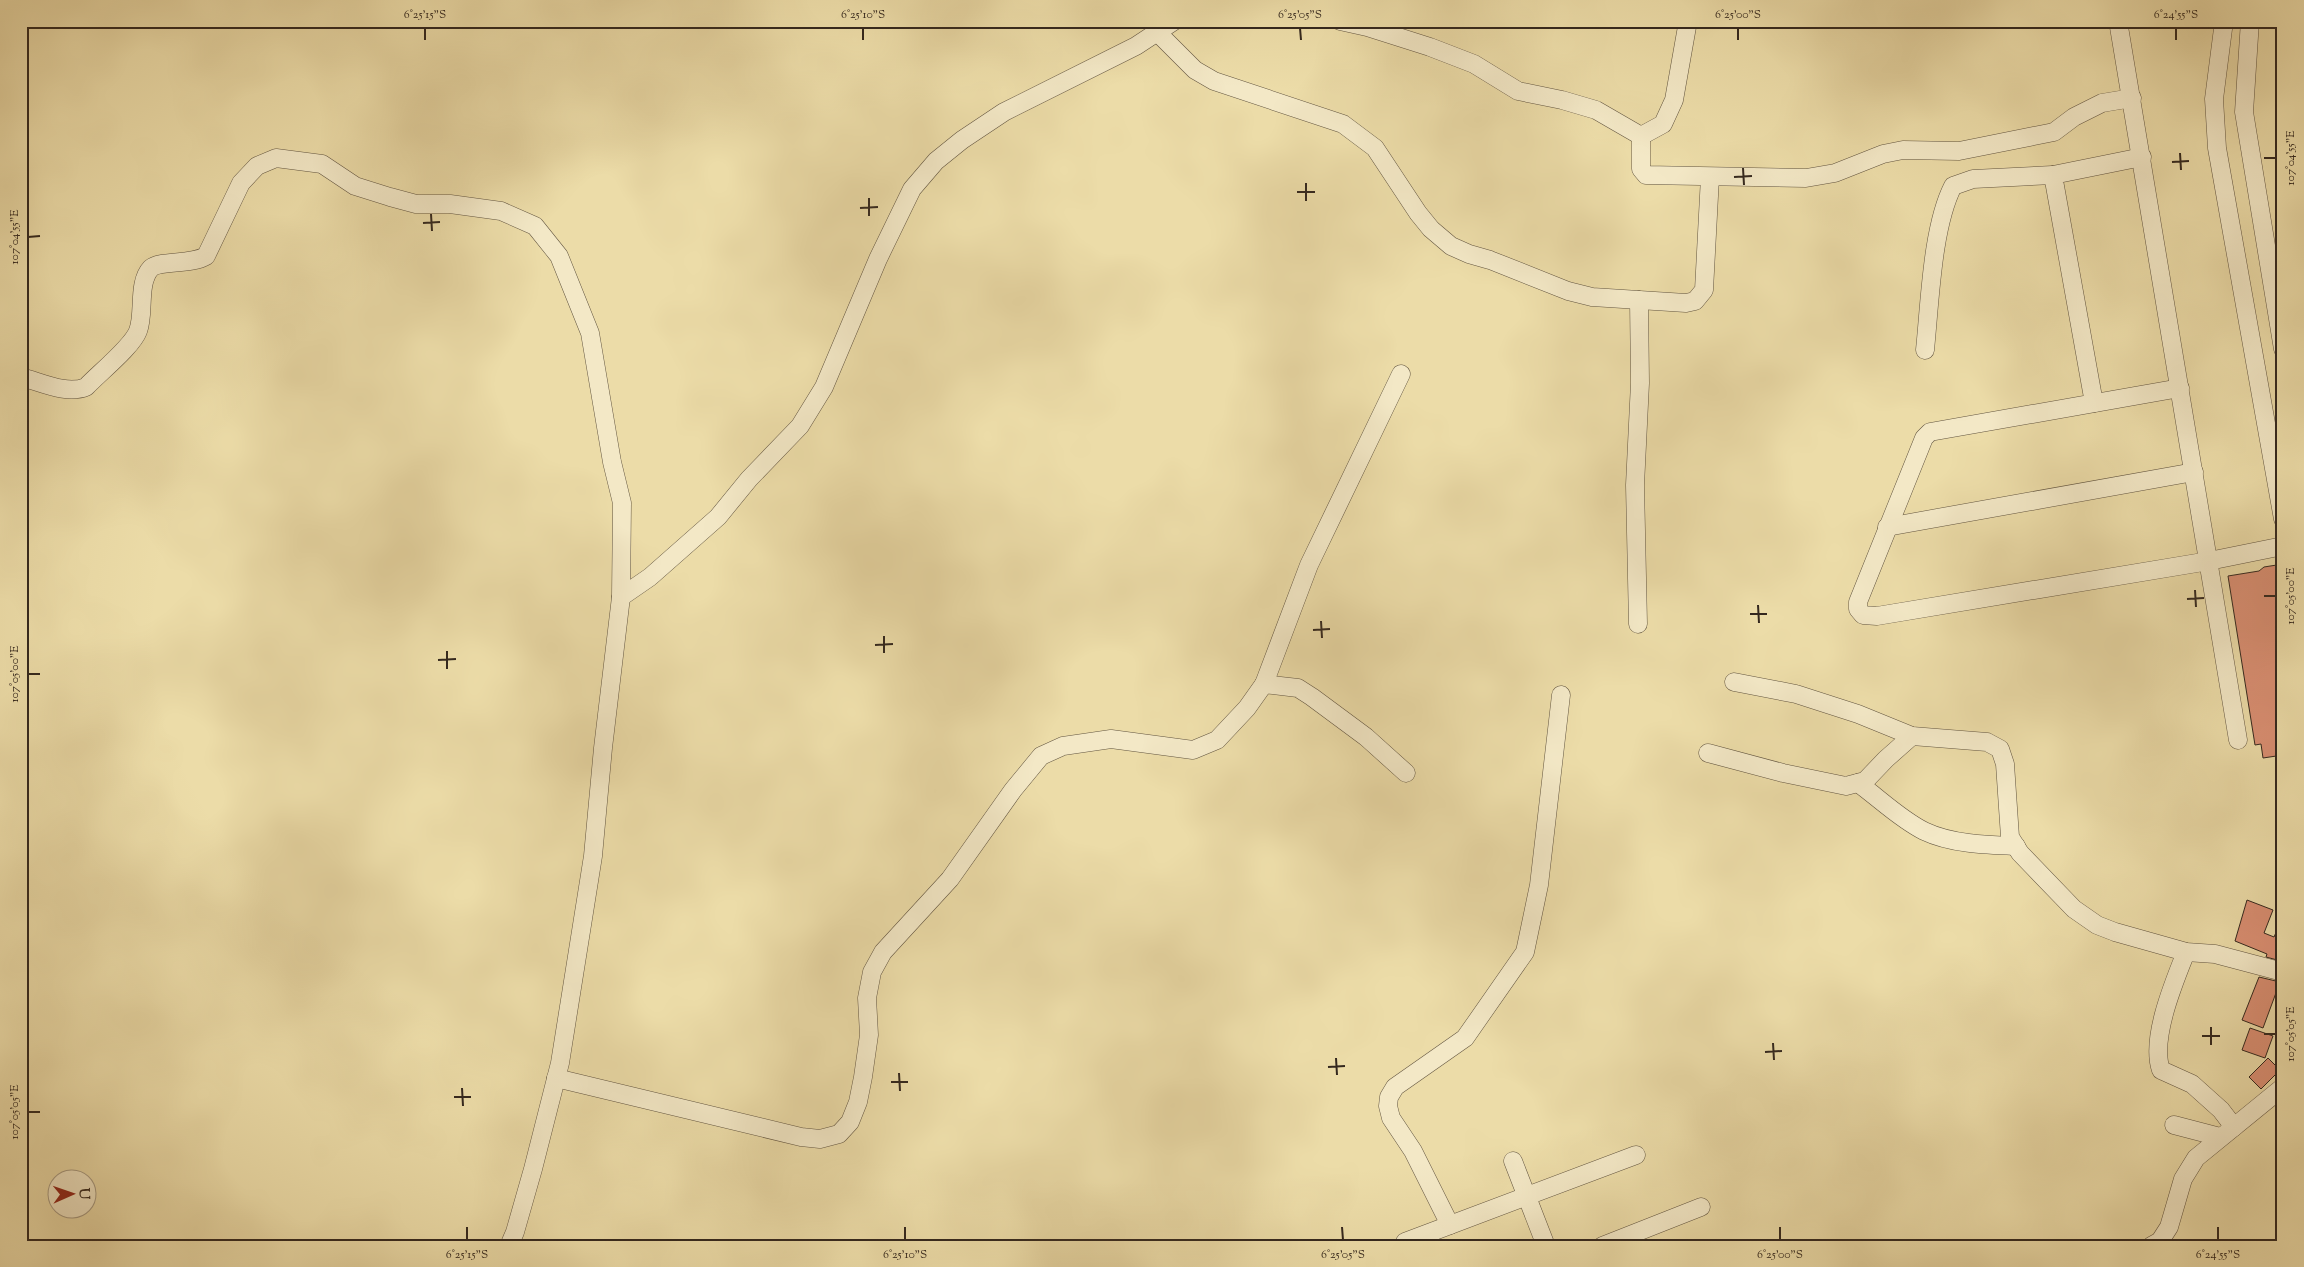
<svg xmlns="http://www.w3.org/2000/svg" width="2304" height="1267" viewBox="0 0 2304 1267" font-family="'Sorts Mill Goudy',serif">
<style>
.building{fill:#da8f73;stroke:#34281e}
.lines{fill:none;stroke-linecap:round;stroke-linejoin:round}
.street-casing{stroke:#625540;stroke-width:19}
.street{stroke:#f3e8c6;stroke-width:18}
.ticks{fill:none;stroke:#34281e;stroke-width:2}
.neatline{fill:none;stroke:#34281e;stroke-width:2}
.ticks-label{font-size:12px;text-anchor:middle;fill:#34281e}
</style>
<rect width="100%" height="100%" fill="#ecdca8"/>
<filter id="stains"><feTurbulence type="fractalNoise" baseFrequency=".004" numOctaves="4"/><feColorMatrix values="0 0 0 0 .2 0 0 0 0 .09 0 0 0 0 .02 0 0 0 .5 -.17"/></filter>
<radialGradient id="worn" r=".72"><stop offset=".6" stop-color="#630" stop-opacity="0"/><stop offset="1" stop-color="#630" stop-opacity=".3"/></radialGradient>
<g class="building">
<path d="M 2283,564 L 2283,755 L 2263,758 L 2261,744 L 2255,745 L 2228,576 L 2259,571 L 2264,567 Z"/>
<path d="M 2247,900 L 2273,910 L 2264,933 L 2274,937 L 2283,917 L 2281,961 L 2266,957 L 2267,954 L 2235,941 Z"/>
<path d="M 2259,977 L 2280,982 L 2263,1028 L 2242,1020 Z"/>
<path d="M 2250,1028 L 2273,1036 L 2265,1058 L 2242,1050 Z"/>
<path d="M 2268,1058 L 2280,1070 L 2261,1089 L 2249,1077 Z"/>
</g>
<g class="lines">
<defs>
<g id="street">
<path d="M 1340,21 L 1367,27 L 1430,47 L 1474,64 L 1518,91 L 1562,100 L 1596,110 L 1641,136 L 1641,169 L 1646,175 L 1806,178 L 1835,173 L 1883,154 L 1903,150 L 1959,151 L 2054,132 L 2074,117 L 2102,103 L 2132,98"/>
<path d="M 2118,21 L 2238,740"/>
<path d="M 2224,21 L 2214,99 L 2217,148 L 2283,519"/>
<path d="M 2250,21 L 2244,112 L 2283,349"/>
<path d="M 1157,32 L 1195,70 L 1214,81 L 1343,124 L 1375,148 L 1418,213 L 1431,229 L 1451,246 L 1469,254 L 1490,260 L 1568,291 L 1592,297 L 1686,303 L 1695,301 L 1704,290 L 1710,177"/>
<path d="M 1641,136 L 1663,124 L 1674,100 L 1688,21"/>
<path d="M 1925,350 C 1930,302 1932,227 1953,186 L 1973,179 L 2053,175"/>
<path d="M 21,377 C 41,382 66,395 86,387 C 99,373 132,347 138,331 C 145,313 137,283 151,268 C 160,260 191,265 206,256 L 241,183 L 257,166 L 276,158 L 322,164 L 355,186 L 390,197 L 416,204 L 450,204 L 501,211 L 535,226 L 559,256 L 590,333 L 612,462 L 622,503 L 621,597 L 603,748 L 593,856 L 560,1063 L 533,1169 L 515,1232 L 509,1246"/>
<path d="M 2180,388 L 1930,432 L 1924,438 L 1858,602 L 1858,609 L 1863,615 L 1877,616 L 2209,561 L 2283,546"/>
<path d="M 2094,403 L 2053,175 L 2142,157"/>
<path d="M 1887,527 L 2194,472"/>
<path d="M 621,597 L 650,577 L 718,517 L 749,479 L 800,426 L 824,387 L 878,259 L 912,189 L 936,161 L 962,140 L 1004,112 L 1136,46 L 1174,21"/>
<path d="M 1638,624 L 1635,485 L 1640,383 L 1639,300"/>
<path d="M 1734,682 L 1796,694 L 1858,714 L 1912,736 L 1987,742 L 2000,749 L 2005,764 L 2010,837 L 2020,853 L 2074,909 L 2097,925 L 2115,932 L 2186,952 L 2215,954 L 2283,972"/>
<path d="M 1264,684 L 1309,565 L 1401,374"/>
<path d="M 1708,753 L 1783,773 L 1846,786 L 1865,781 L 1886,759 L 1912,736"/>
<path d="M 1858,783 C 1880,799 1900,819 1924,831 C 1951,844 1986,845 2016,846"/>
<path d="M 2186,952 C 2174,982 2150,1039 2161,1070 L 2192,1084 L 2221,1110 L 2234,1127"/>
<path d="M 556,1078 L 801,1137 L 820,1139 L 839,1134 L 850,1122 L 858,1102 L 863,1077 L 869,1035 L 867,998 L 872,972 L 883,952 L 950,879 L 1013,790 L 1041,756 L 1063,746 L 1111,739 L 1193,750 L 1217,740 L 1247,708 L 1264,684 L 1298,688 L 1312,697 L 1366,737 L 1406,773"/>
<path d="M 2174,1125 L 2220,1137"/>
<path d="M 1513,1161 L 1546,1246"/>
<path d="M 1450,1225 L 1413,1151 L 1391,1118 L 1388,1106 L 1389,1097 L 1395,1087 L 1465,1038 L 1525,952 L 1539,885 L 1561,695"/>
<path d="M 1405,1242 L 1636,1155"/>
<path d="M 1602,1246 L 1701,1207"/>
<path d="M 2151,1246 L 2160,1241 L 2169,1227 L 2183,1179 L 2196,1158 L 2283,1087"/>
</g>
</defs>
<use href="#street" class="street-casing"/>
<use href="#street" class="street"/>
</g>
<path class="ticks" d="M 425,28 L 425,40M 863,28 L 863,40M 1300,28 L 1301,40M 1738,28 L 1738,40M 2176,28 L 2176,40M 2180,153 L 2181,170M 2264,158 L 2276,158M 2172,162 L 2189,161M 1743,168 L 1744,185M 1734,177 L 1752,176M 1306,183 L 1306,201M 1297,192 L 1315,192M 869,198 L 869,216M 860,208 L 878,207M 431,214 L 432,231M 423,223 L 440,222M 28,237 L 40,236M 2195,590 L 2196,607M 2264,596 L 2276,596M 2187,599 L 2204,598M 1758,605 L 1759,623M 1750,614 L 1767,614M 1321,621 L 1322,638M 1313,630 L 1330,629M 884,636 L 884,653M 875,645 L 893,644M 447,651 L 447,669M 438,660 L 456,659M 28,674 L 40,674M 2211,1027 L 2211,1045M 2264,1034 L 2276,1034M 2202,1036 L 2220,1036M 1773,1043 L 1774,1060M 1765,1052 L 1782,1051M 1336,1058 L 1337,1075M 1328,1067 L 1345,1066M 899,1073 L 900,1091M 891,1082 L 908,1082M 462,1088 L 463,1106M 454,1097 L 471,1097M 28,1112 L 40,1112M 467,1227 L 467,1240M 905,1227 L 905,1240M 1342,1227 L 1343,1240M 1780,1227 L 1780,1240M 2218,1227 L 2218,1240"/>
<rect width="2304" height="1267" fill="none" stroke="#ecdca8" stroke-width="55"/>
<g transform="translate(72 1194) rotate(88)"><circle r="24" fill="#f3e8c6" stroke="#a79b83"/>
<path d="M0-4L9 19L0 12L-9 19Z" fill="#8f2418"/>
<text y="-8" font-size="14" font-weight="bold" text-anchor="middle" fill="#34281e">U</text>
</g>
<rect x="28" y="28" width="2248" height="1212" class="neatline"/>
<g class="ticks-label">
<text x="425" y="18">6°25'15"S</text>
<text x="863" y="18">6°25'10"S</text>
<text x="1300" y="18">6°25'05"S</text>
<text x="1738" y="18">6°25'00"S</text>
<text x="2176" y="18">6°24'55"S</text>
<text transform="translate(2290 158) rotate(-90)" y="4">107°04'55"E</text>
<text transform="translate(14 237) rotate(-90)" y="4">107°04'55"E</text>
<text transform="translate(2290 596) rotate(-90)" y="4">107°05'00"E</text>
<text transform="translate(14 674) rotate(-90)" y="4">107°05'00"E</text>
<text transform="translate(2290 1034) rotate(-90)" y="4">107°05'05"E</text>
<text transform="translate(14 1112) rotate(-90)" y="4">107°05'05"E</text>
<text x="467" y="1258">6°25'15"S</text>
<text x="905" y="1258">6°25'10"S</text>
<text x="1343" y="1258">6°25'05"S</text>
<text x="1780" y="1258">6°25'00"S</text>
<text x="2218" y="1258">6°24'55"S</text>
</g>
<rect width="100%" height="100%" filter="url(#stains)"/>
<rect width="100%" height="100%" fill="url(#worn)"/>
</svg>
